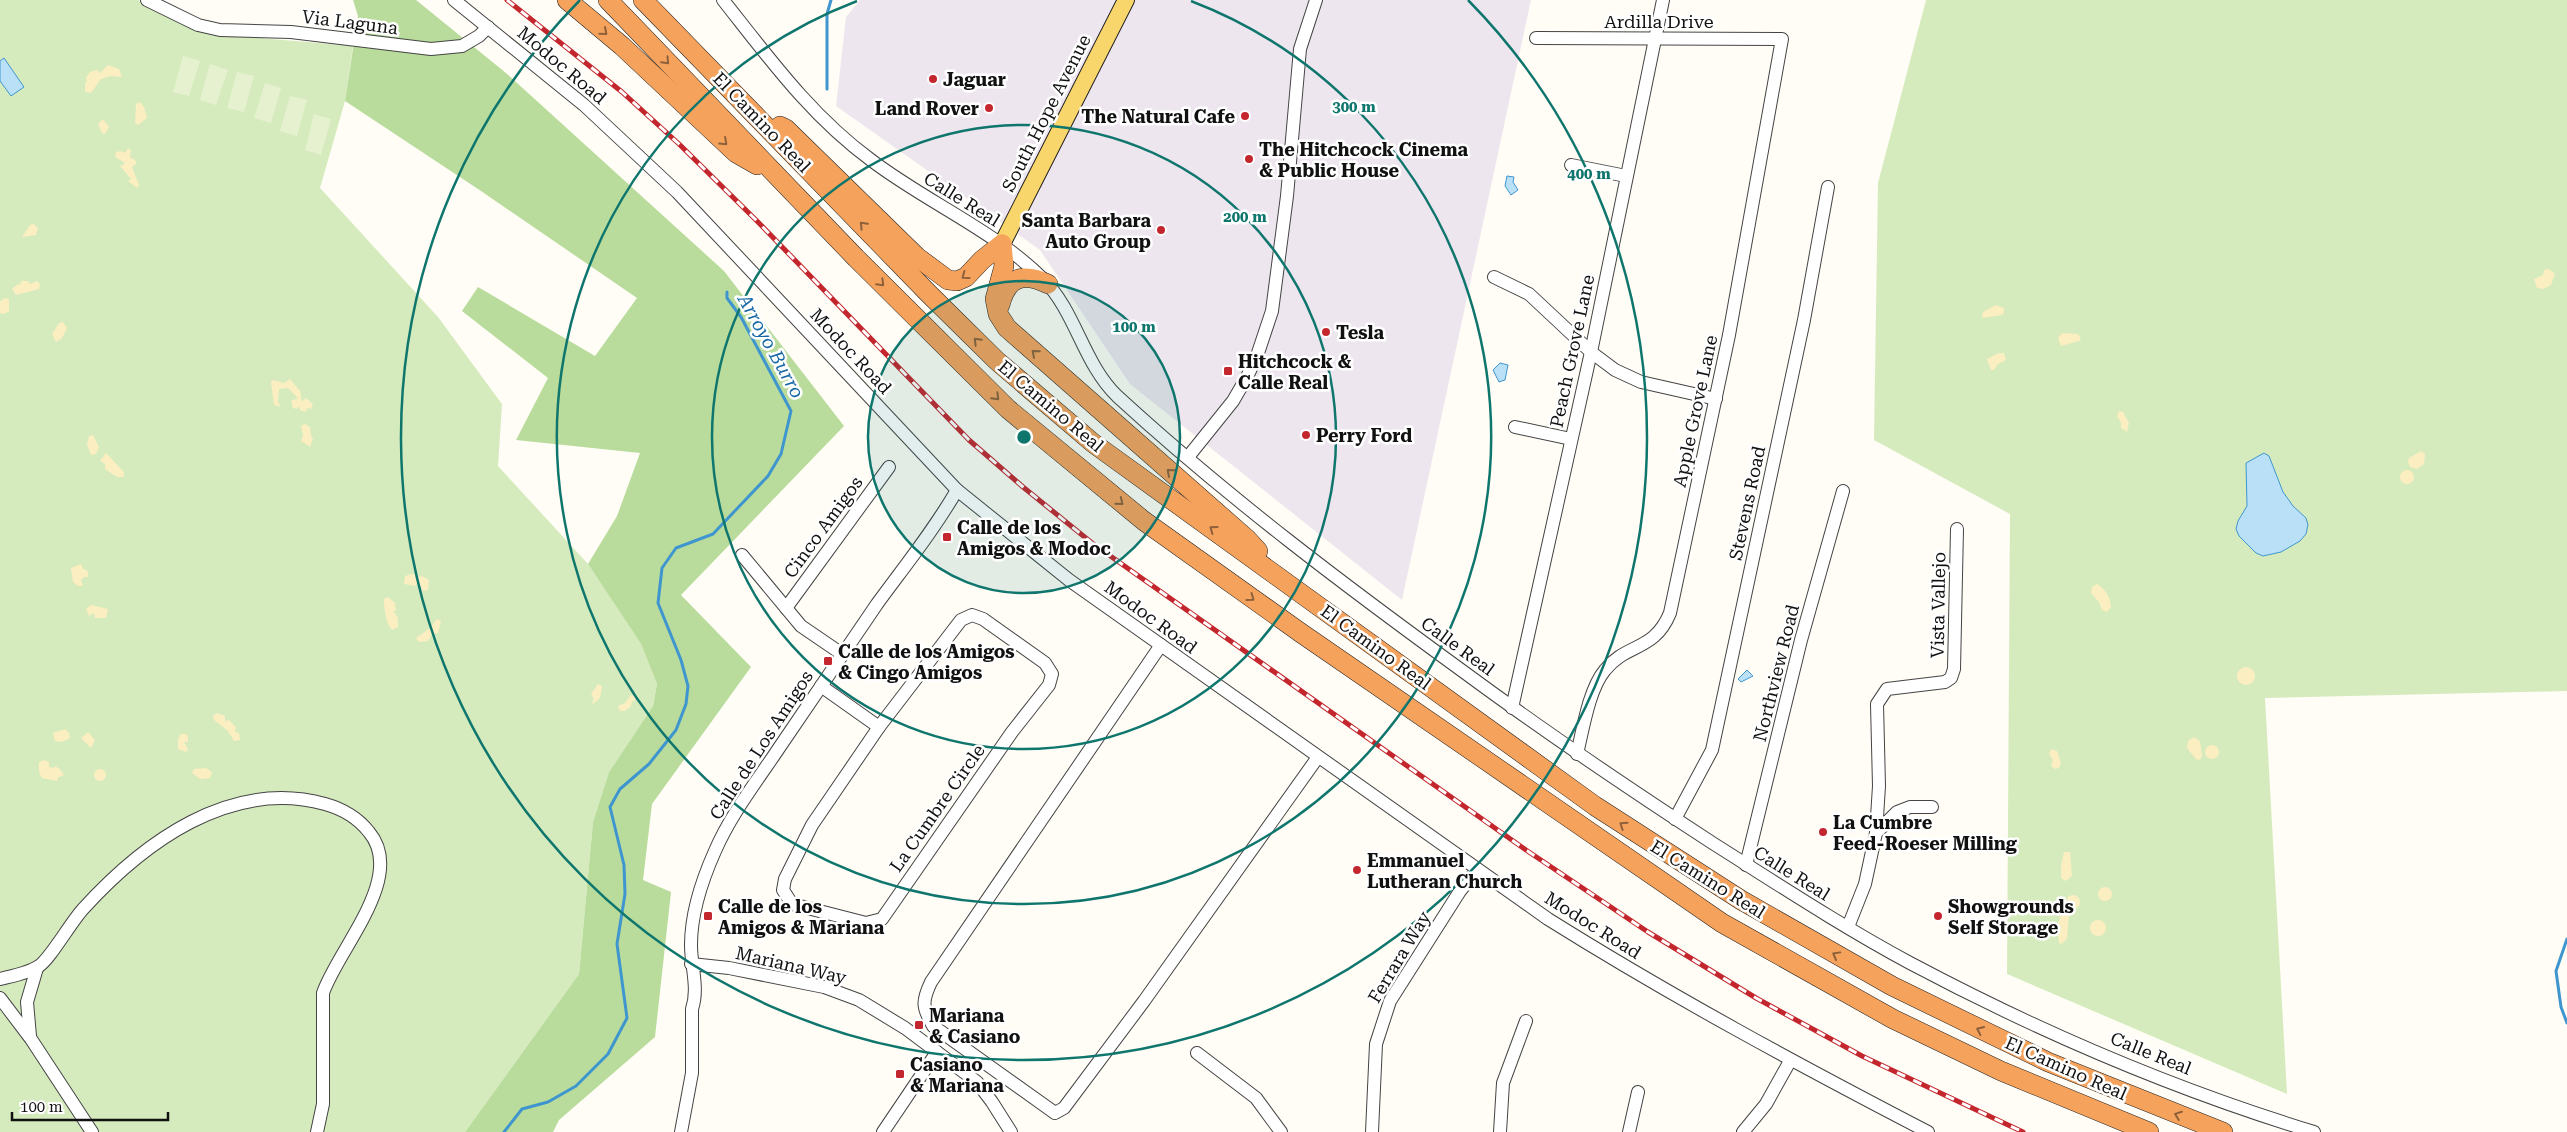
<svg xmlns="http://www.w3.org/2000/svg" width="2567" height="1132" viewBox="0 0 2567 1132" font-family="'Roboto Serif',serif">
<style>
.industrial{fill:#eee6ef}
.green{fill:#d5ebbd}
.forest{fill:#b9dc9c}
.sand{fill:#fbeec1}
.pitch{fill:#e6f2cf}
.water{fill:#b9e0f7;stroke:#3f96cf}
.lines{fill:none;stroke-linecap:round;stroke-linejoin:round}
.stream{stroke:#3f96cf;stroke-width:3}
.minor-casing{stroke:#444;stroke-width:14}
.major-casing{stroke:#222;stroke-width:18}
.highway-casing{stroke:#222;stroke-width:20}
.minor{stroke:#fff;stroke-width:12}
.major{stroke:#f9d66b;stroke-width:16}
.highway{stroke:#f5a25d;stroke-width:19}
.rail-casing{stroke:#c4262e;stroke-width:5}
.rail{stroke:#fff;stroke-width:3;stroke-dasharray:9;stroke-linecap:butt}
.oneway{stroke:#8e613b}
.ring{fill:none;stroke:#0f766e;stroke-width:2.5}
.poi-dot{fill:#c4262e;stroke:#fff;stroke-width:2}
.labels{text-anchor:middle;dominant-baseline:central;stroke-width:5;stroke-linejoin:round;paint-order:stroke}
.street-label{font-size:18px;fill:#111;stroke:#fff}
.poi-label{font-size:18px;font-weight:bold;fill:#111;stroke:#fff;text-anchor:start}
.water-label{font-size:19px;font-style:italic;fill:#1768a6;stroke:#fff}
.centre{fill:#0f766e;stroke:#fff;stroke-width:2.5}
.ring-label{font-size:15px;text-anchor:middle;font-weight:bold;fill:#0f766e;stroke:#fff;stroke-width:5;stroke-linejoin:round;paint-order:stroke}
</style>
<rect width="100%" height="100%" fill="#fffdf5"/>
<path class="industrial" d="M 860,0 L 1531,0 L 1402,600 L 1130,384 L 1040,250 L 836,106 L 846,17 Z"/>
<g class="green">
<path d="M 0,0 L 138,0 L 192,27 L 223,35 L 353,46 L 345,101 L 320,188 L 438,317 L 502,404 L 498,466 L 588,564 L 641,644 L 657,684 L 653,706 L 609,772 L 593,822 L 579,974 L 465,1132 L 0,1132 Z"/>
<path d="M 1926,0 L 2567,0 L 2567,691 L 2265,698 L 2287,1094 L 2007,974 L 2010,514 L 1874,440 L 1878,183 Z"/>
</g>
<path class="forest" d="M 353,0 L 416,0 L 506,73 L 724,271 L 844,426 L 681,595 L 751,667 L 652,804 L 643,880 L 671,892 L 655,1037 L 559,1120 L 553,1132 L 465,1132 L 579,974 L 593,822 L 609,772 L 653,706 L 657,684 L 641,644 L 588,564 L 617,516 L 640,453 L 516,440 L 548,378 L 462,311 L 478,287 L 595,356 L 637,298 L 481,191 L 345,101 L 358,16 Z"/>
<g class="sand">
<path d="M 108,65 L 119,69 L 122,77 L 110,76 L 101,79 L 91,93 L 85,92 L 85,82 L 87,83 L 86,77 L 90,72 L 97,70 L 100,73 Z"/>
<path d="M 140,102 L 144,107 L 147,118 L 138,125 L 135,123 L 136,104 Z"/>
<path d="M 103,119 L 109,127 L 105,134 L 102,133 L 98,124 Z"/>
<path d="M 128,148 L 131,150 L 130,158 L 134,159 L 137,163 L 132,167 L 139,185 L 137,188 L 128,181 L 131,179 L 120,166 L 125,164 L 124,162 L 115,157 L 116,152 L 121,151 L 125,153 Z"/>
<path d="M 34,224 L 38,228 L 36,235 L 22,237 L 30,225 Z"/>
<path d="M 2549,269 L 2555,274 L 2551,285 L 2543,289 L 2537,288 L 2534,279 L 2543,275 L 2544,270 Z"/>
<path d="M 21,281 L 28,281 L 30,284 L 37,281 L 40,284 L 39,289 L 16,295 L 12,289 L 18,284 L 20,285 Z"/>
<path d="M 4,298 L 9,299 L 9,311 L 4,314 L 0,313 L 0,300 L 2,301 Z"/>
<path d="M 1996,305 L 2004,308 L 2004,313 L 2002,315 L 1982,318 L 1983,312 Z"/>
<path d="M 63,322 L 67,328 L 62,338 L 56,342 L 52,334 L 59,323 Z"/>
<path d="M 2062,333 L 2078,334 L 2081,338 L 2079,341 L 2061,346 L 2058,338 Z"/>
<path d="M 1999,353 L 2004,353 L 2006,360 L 1998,364 L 1994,370 L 1991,370 L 1987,359 Z"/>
<path d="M 290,379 L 300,391 L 302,401 L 306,398 L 313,404 L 311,409 L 307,408 L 306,412 L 300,410 L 299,406 L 297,409 L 293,408 L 291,401 L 298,398 L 288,388 L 279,389 L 278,402 L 281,407 L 274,405 L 271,382 L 273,380 L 284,383 Z"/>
<path d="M 2119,411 L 2123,412 L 2129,423 L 2127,432 L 2121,428 L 2121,423 L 2117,416 Z"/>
<path d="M 305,424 L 310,427 L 311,436 L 313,439 L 310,447 L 301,441 L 303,435 L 301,426 Z"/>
<path d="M 93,435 L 99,447 L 96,454 L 91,455 L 87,445 L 89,436 Z"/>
<path d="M 2421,451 L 2425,454 L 2424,464 L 2417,469 L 2410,467 L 2408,462 L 2409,458 Z"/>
<path d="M 106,453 L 124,472 L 124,477 L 117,477 L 105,469 L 105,464 L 100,461 Z"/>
<circle cx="2407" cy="477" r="7"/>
<path d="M 81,564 L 83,569 L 87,570 L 89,577 L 84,577 L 81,580 L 83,586 L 78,586 L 73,582 L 71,568 Z"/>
<path d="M 411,574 L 417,574 L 418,577 L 422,576 L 429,580 L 428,590 L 423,591 L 418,582 L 415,586 L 404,584 L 405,576 Z"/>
<path d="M 2097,584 C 2105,588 2111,599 2111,607 L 2107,612 L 2102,610 L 2099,602 L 2091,593 L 2092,587 Z"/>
<path d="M 388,597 L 395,603 L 396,611 L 393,611 L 398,618 L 398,629 L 397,627 L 393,630 C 386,626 384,608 384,599 Z"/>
<path d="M 91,605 L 108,609 L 106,618 L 95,618 L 94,613 L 89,616 L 86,609 Z"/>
<path d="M 437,619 L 441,621 L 438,633 L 432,634 L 428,641 L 419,642 L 416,638 L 429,629 Z"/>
<circle cx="2246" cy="676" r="9"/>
<path d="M 598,684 L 602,686 L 600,698 L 593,704 L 592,702 L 594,699 L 591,694 Z"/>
<path d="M 631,695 L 635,696 L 635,701 L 632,701 L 631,706 L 625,711 L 620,711 L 618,706 L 625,703 Z"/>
<path d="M 217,713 L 225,716 L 225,721 L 229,720 L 236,727 L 235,732 L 239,733 L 240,740 L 234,741 L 228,731 L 214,720 L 213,716 Z"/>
<path d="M 65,729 L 69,733 L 70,738 L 62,742 L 55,741 L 53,733 Z"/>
<path d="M 88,732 L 95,740 L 91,748 L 81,738 Z"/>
<path d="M 181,734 L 186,734 L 188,736 L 188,742 L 184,742 L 188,749 L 186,752 L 178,749 L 178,739 Z"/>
<path d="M 2194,737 L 2200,741 L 2202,756 L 2200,760 L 2196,759 L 2187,748 L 2188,741 Z"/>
<circle cx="2212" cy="752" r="7"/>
<path d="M 2051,749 L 2057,751 L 2061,763 L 2059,768 L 2055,769 L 2051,766 L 2053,760 L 2049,754 Z"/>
<path d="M 44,760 L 49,762 L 49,767 L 54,768 L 55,766 L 60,769 L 64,775 L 57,778 L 58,781 L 42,778 L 39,772 L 39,762 Z"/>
<path d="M 206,768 L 212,772 L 210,778 L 200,779 L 192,773 L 194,769 Z"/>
<circle cx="100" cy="775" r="6"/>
<path d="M 2064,852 L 2070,852 L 2072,876 L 2066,881 L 2061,878 L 2061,865 Z"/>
<circle cx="2105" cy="894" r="7"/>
<circle cx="2073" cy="902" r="7"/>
<path d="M 2062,912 L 2069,915 L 2067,939 L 2061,944 L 2059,943 L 2057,927 Z"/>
<circle cx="2098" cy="928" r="8"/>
</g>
<g class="pitch">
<path d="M 183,56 L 200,61 L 189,96 L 173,92 Z"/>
<path d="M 210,64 L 228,70 L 216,105 L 200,100 Z"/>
<path d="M 237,72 L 254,76 L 244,112 L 227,108 Z"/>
<path d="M 265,83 L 281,88 L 271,123 L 254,118 Z"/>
<path d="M 290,96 L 307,100 L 297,136 L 280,131 Z"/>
<path d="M 314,114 L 331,119 L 321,155 L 305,150 Z"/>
</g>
<g class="water">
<path d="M 4,58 L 24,87 L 11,96 L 0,81 L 0,61 Z"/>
<path d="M 1507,176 L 1514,177 L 1513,182 L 1518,190 L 1511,195 L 1505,186 Z"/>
<path d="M 1500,363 L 1508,365 L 1505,380 L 1499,382 L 1493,370 Z"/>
<path d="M 2264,453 L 2269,456 L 2283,492 L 2293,506 L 2306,518 L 2308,525 L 2306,534 L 2300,541 L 2281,552 L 2263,556 L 2256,553 L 2239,536 L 2236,529 L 2238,521 L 2247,506 L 2246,463 Z"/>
<path d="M 1747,670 L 1753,676 L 1741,682 L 1738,679 Z"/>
</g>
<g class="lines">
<g class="stream">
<path d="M 827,89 L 827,14 L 831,0"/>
<path d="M 2567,939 L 2556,971 L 2561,1007 L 2567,1023"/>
<path d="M 504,1132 L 522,1109 L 548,1102 L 576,1086 L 608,1054 L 627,1018 L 617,944 L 625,894 L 624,865 L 610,807 L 620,789 L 649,764 L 676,730 L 686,704 L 688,686 L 681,660 L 658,603 L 662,568 L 676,548 L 713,534 L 768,476 L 781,454 L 791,411 L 741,317 L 727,298 L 727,292"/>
</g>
<defs>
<g id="minor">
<path d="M 147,0 L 198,25 L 220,30 L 291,32 L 431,49 L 462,46 L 479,36 L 488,27"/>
<path d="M 454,0 L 584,105 L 677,192 L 957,490 L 1069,580 L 1548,919 C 1671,996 1799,1065 1928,1132"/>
<path d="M 723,0 C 769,58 811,116 871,160 C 926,202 994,230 1043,279 C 1076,312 1083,363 1117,396 C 1227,497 1347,587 1468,675 C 1548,734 1631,790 1714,844 C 1779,885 1843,927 1910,963 C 2038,1031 2176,1090 2314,1132"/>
<path d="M 1536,38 L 1782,39 L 1729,335 L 1670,613 C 1654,652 1626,643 1605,670 C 1589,689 1583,729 1577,754"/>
<path d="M 1571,165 L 1626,176"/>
<path d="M 1494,277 L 1529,294 L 1591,352 L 1615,370 L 1641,382 L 1716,399"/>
<path d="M 1515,427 L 1571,439"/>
<path d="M 1188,457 L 1233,401 L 1247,377 L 1258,353 L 1272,311 L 1287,196 L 1300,49 L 1316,0"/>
<path d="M 742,555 L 801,626 L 842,654"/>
<path d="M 786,608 L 889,467"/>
<path d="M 972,615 L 983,619 L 1045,663 L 1052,674 L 1049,685 L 1012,732 L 882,919 L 866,923 L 792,904 L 783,890 L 785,879 L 812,825 L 879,727 L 961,620 Z"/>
<path d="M 1161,645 L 931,982 C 922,1001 922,1007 933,1026 L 1055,1113 L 1064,1108 L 1144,1001 L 1318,757"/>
<path d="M 821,686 L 879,727"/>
<path d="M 1512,708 L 1591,352 L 1663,0"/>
<path d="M 1675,819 L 1712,750 L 1804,320 L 1828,187"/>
<path d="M 1876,833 L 1879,786 L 1877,704 L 1887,689 L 1945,682 L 1951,678 L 1954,669 L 1957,529"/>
<path d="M 1746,865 L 1801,640 L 1843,491"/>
<path d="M 1848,927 L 1865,884 L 1876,833 L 1897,812 L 1910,807 L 1932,807"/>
<path d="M 691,964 L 729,968 L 824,987 L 859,1000 L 905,1028 L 977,1082 L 992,1102 L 1011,1132"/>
<path d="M 0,979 C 12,976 29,973 39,966 C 50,959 71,922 83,909 C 143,843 230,778 325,804 C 343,809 358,818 369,832 C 407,877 338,949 323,993 L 323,1104 L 317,1132"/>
<path d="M 0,998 L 31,1039 L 92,1132"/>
<path d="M 30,1036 L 27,1002 L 37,968"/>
<path d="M 1197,1053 L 1256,1098 L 1281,1132"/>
<path d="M 681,1132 L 692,1073 L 692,1009 C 699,988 691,967 691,945 C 691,913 702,880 715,851 C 731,814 757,781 779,748 C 812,700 844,652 877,604 C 904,567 934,530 957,490"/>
<path d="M 883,1132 L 937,1052"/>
<path d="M 1372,1132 L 1376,1044 L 1390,1001 L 1460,891 L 1477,870"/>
<path d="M 1500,1132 L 1503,1083 L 1526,1021"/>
<path d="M 1629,1132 L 1638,1092"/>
<path d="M 1743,1132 L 1766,1104 L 1790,1061"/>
</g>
<path id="major" d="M 1002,244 L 1126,0"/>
<g id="highway">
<path d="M 567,0 L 622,46 L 736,153 L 757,165"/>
<path d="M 608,0 L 856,258 L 1008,409 L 1144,521 L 1301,633 L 1722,923 L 1893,1019 L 2001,1071 L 2149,1132"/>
<path d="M 643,0 L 928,293 L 997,361 L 1093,443 L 1595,806 L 1741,900 L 1892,986 L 2048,1062 L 2223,1132"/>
<path d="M 780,126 L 786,129 L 917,257 L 948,280 L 957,281 L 966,277 L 982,260 L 1002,244"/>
<path d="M 1002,244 L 1004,266 L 995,299 L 998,314 L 1007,328 L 1247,539 L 1258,551"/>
<path d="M 1000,305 C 1007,277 1023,272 1048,284"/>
</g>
</defs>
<use href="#minor" class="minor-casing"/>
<use href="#major" class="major-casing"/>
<use href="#highway" class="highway-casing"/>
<use href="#minor" class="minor"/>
<use href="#major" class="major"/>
<use href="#highway" class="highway"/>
<defs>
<path id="rail" d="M 507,0 L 622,92 L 679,144 L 757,221 L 969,440 L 1023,487 L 1092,543 L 1526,850 L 1648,932 L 1756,998 L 1862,1056 L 2023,1132"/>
</defs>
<use href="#rail" class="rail-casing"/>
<use href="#rail" class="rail"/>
</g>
<defs><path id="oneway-chevron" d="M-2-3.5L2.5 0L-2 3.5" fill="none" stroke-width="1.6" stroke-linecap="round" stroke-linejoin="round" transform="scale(1.25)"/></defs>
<g class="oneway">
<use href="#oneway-chevron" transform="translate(604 32) rotate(41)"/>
<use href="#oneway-chevron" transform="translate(666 61) rotate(46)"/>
<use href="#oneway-chevron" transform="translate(724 142) rotate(43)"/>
<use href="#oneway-chevron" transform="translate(863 225) rotate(-134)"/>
<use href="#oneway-chevron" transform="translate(965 276) rotate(144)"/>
<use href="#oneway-chevron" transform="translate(881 283) rotate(45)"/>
<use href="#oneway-chevron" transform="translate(977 341) rotate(-135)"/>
<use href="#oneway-chevron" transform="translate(1035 353) rotate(-139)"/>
<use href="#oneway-chevron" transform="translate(996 397) rotate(45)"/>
<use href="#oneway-chevron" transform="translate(1170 472) rotate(-139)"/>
<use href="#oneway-chevron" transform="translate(1120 502) rotate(39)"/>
<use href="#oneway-chevron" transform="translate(1213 529) rotate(-144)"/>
<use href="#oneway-chevron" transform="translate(1251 598) rotate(36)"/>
<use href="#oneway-chevron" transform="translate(1623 825) rotate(-146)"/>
<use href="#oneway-chevron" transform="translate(1836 955) rotate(-151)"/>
<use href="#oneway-chevron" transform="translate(1980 1030) rotate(-155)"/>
<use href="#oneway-chevron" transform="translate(2178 1115) rotate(-159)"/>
</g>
<circle cx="1024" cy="437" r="156" fill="#0f766e" fill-opacity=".12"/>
<g class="ring">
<circle cx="1024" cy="437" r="156"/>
<circle cx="1024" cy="437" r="312"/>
<path d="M1191 1A467 467 0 1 1 857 1"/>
<path d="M1468 0A623 623 0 1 1 580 0"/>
</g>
<g class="poi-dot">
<circle cx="933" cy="79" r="5"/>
<circle cx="989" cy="108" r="5"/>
<circle cx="1245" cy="116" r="5"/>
<circle cx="1249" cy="159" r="5"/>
<circle cx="1161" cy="230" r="5"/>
<circle cx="1326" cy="332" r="5"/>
<rect x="1223" y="366" width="10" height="10" rx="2.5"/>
<circle cx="1306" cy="435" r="5"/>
<rect x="942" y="532" width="10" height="10" rx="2.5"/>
<rect x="823" y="656" width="10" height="10" rx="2.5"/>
<circle cx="1823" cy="832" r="5"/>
<circle cx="1357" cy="870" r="5"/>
<rect x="703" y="911" width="10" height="10" rx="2.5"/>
<circle cx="1938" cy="916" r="5"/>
<rect x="914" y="1020" width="10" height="10" rx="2.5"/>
<rect x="895" y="1069" width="10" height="10" rx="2.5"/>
</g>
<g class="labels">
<g class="street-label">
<text x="1659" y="21">Ardilla Drive</text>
<text transform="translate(350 22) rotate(7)">Via Laguna</text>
<text transform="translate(562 65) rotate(40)">Modoc Road</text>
<text transform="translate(1046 113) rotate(-63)">South Hope Avenue</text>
<text transform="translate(762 122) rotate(46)">El Camino Real</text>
<text transform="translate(962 199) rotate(32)">Calle Real</text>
<text transform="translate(851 351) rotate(47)">Modoc Road</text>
<text transform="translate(1572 351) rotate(-78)">Peach Grove Lane</text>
<text transform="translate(1051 406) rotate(40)">El Camino Real</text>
<text transform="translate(1695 411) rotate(-78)">Apple Grove Lane</text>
<text transform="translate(1747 503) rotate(-78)">Stevens Road</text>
<text transform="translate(823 527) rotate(-54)">Cinco Amigos</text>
<text transform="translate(1938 605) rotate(-89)">Vista Vallejo</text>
<text transform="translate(1151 617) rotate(36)">Modoc Road</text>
<text transform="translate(1458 646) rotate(36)">Calle Real</text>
<text transform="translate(1376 647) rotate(36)">El Camino Real</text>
<text transform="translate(1776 673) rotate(-76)">Northview Road</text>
<text transform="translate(761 745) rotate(-57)">Calle de Los Amigos</text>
<text transform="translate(937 808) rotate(-55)">La Cumbre Circle</text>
<text transform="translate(1792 873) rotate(32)">Calle Real</text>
<text transform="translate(1708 879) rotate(32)">El Camino Real</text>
<text transform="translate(1593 925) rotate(32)">Modoc Road</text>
<text transform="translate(1399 957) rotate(-59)">Ferrara Way</text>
<text transform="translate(791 965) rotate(13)">Mariana Way</text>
<text transform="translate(2151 1053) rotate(22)">Calle Real</text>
<text transform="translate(2066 1068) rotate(24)">El Camino Real</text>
</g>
<g class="poi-label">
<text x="943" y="79">Jaguar</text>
<text x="979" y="108" text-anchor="end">Land Rover</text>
<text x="1235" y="116" text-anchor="end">The Natural Cafe</text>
<text x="1259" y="149">The Hitchcock Cinema<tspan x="1259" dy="21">&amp; Public House</tspan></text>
<text x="1151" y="220" text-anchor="end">Santa Barbara<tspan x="1151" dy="21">Auto Group</tspan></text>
<text x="1336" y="332">Tesla</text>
<text x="1238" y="361">Hitchcock &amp;<tspan x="1238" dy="21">Calle Real</tspan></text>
<text x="1316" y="435">Perry Ford</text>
<text x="957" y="527">Calle de los<tspan x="957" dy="21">Amigos &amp; Modoc</tspan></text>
<text x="838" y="651">Calle de los Amigos<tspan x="838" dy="21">&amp; Cingo Amigos</tspan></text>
<text x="1833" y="822">La Cumbre<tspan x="1833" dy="21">Feed-Roeser Milling</tspan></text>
<text x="1367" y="860">Emmanuel<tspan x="1367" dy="21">Lutheran Church</tspan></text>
<text x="718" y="906">Calle de los<tspan x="718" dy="21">Amigos &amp; Mariana</tspan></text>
<text x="1948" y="906">Showgrounds<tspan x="1948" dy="21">Self Storage</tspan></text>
<text x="929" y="1015">Mariana<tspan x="929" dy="21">&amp; Casiano</tspan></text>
<text x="910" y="1064">Casiano<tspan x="910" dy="21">&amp; Mariana</tspan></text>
</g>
<g class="water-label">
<text transform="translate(771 346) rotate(61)">Arroyo Burro</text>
</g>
</g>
<circle cx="1024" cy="437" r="8" class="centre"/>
<g class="ring-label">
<text x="1354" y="112">300 m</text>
<text x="1589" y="179">400 m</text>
<text x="1245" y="222">200 m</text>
<text x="1134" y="332">100 m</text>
</g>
<path d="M12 1112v8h156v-8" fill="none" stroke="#111111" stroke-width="2.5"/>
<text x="20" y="1112" font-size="15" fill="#111111" stroke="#ffffff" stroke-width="4" paint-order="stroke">100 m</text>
</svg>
